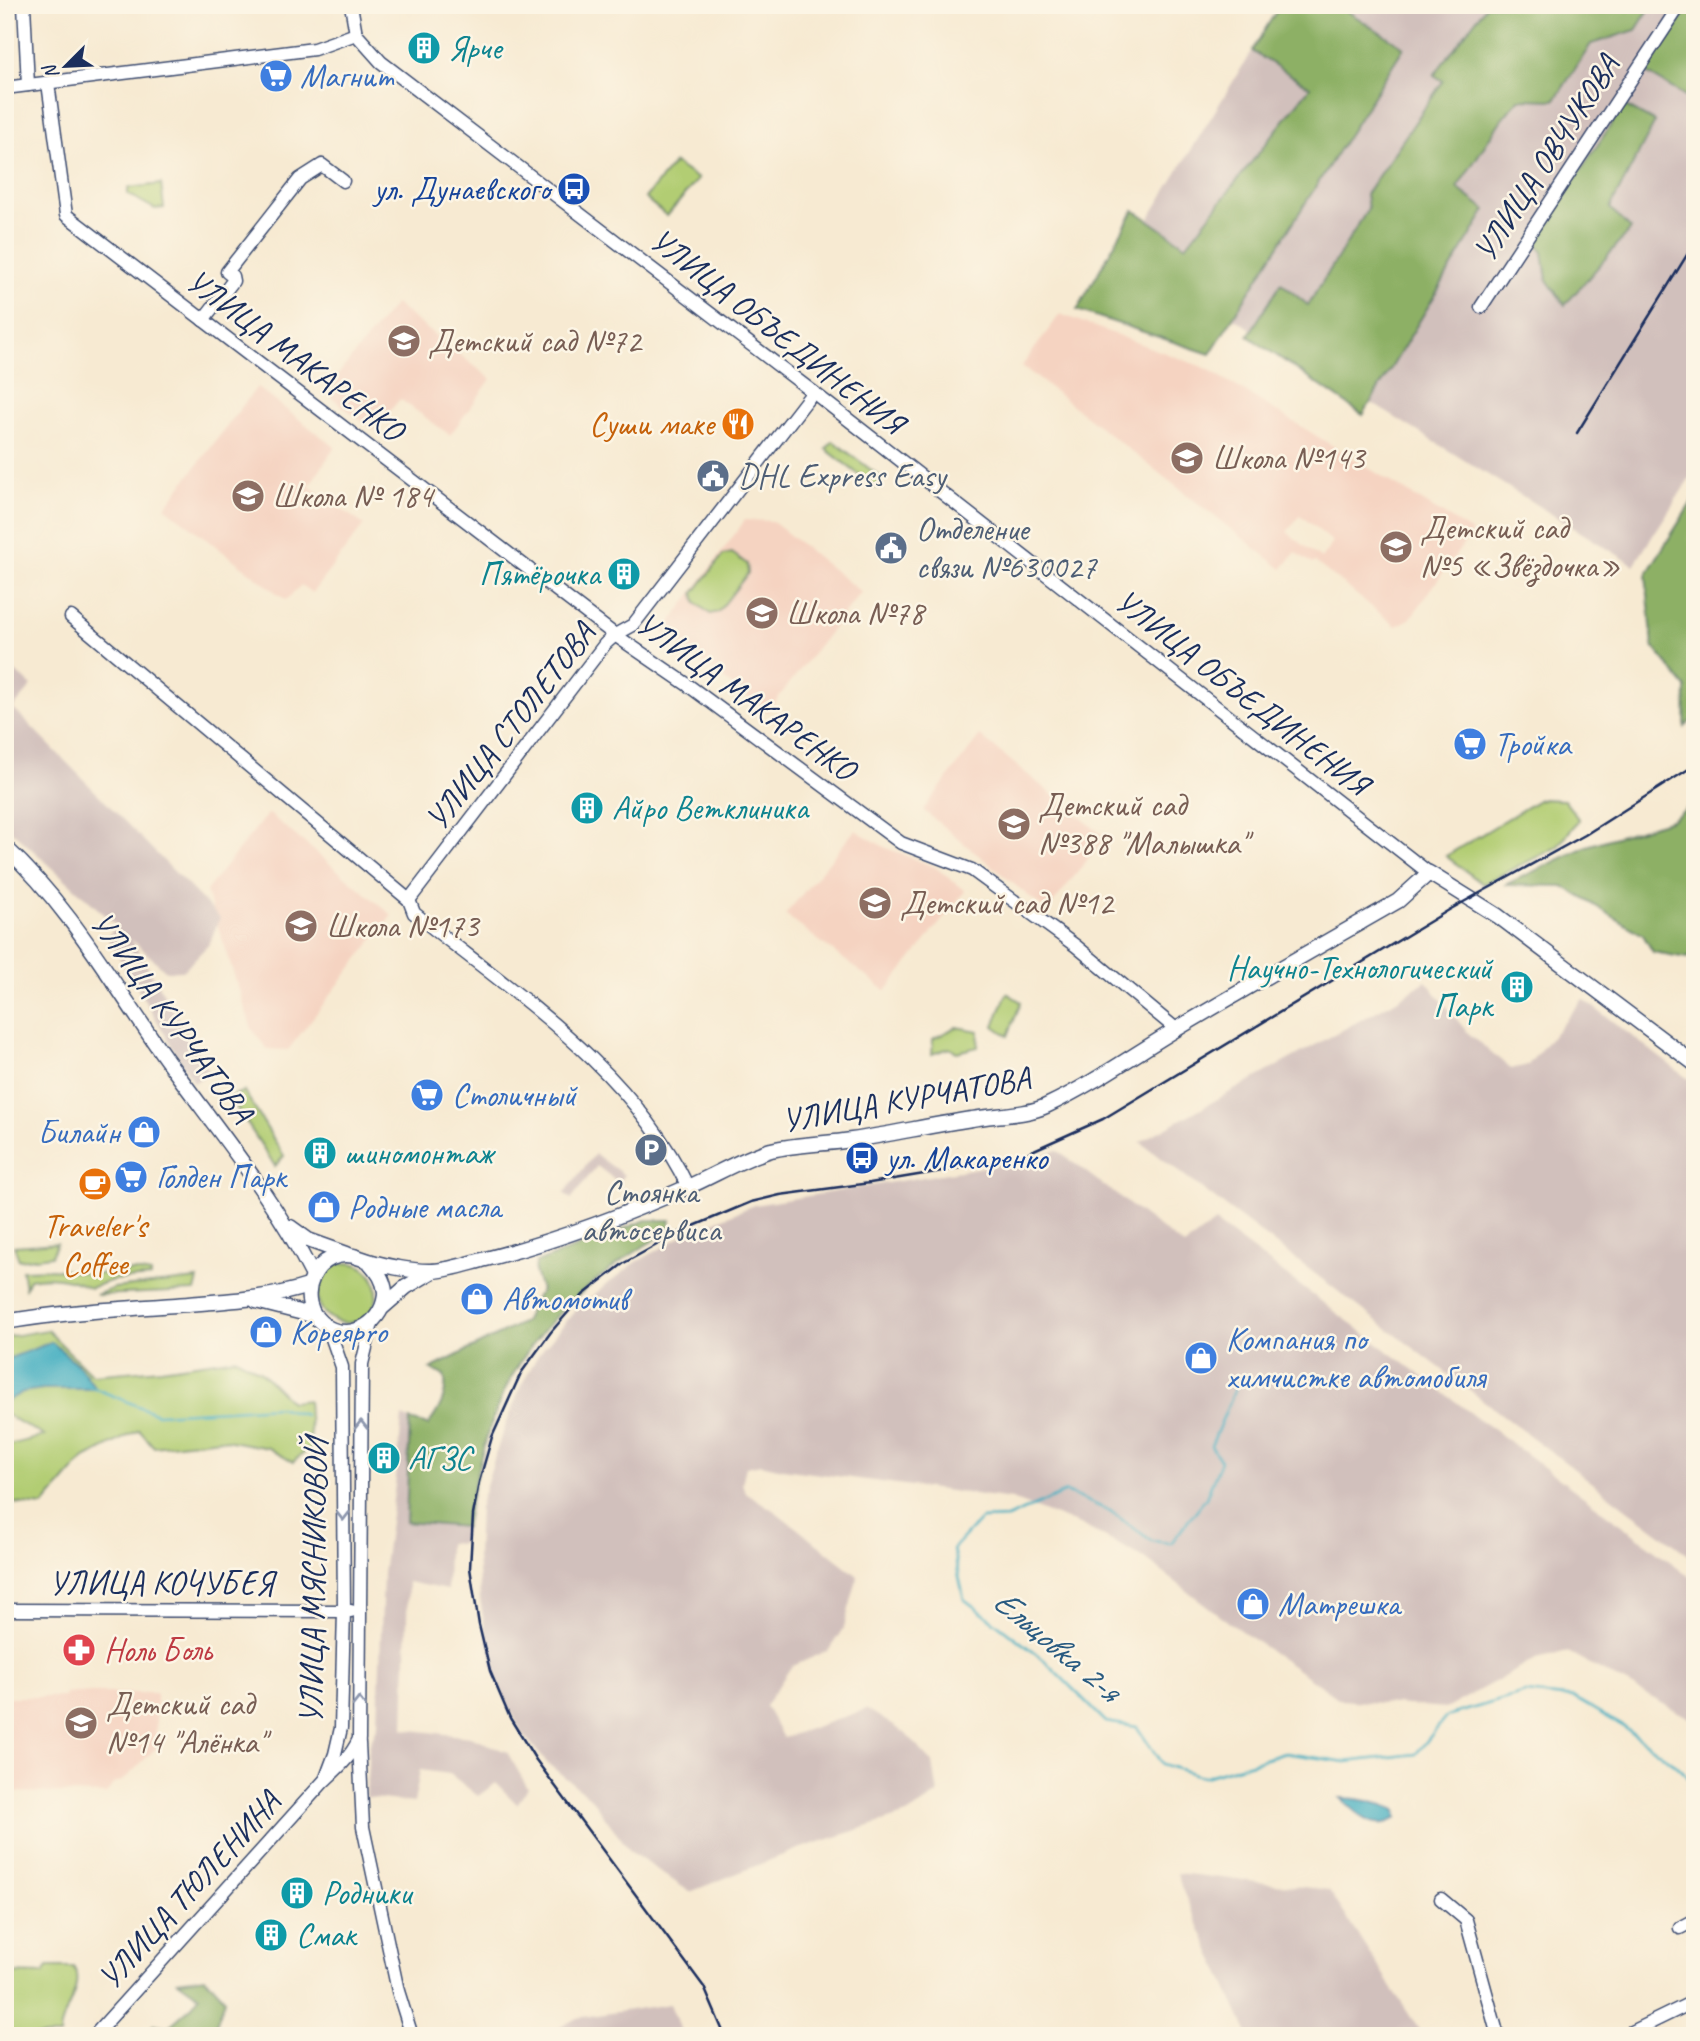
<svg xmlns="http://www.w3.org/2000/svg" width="1700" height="2041" viewBox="0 0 1700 2041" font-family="Caveat,sans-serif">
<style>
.built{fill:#f5d3c1;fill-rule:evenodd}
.industrial{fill:#d1c0bc}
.green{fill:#b2cd73;stroke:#667e68;stroke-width:2}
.forest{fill:#8db065;stroke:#547062;stroke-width:2}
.water{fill:#42aec1;stroke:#2e6e90;stroke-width:2}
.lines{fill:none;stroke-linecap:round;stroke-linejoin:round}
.stream{stroke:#42aec1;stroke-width:2.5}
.minor-casing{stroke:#3c4b6f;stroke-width:15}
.major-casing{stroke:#3c4b6f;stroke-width:17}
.minor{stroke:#fff;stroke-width:12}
.major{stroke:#fff;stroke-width:14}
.rail{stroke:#1b2f5e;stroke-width:2.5}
.oneway{stroke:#8d97ae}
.labels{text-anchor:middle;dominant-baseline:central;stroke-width:5;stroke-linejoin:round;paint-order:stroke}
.culture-label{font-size:33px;fill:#0d838f;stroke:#fcf5e5;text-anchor:start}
.shop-label{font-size:33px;fill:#366cbe;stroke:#fcf5e5;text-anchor:start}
.street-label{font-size:33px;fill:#1b2f5e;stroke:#fcf5e5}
.transit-label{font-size:33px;fill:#164399;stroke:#fcf5e5;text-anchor:end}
.education-label{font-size:33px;fill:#785e54;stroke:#fcf5e5;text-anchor:start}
.food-label{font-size:33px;fill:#c56008;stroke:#fcf5e5;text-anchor:end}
.service-label{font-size:33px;fill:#4e5e75;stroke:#fcf5e5;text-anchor:start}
.health-label{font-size:33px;fill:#be3a42;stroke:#fcf5e5;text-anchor:start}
.water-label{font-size:35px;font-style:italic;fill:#295b81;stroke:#fcf5e5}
</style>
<rect width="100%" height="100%" fill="#fcf5e5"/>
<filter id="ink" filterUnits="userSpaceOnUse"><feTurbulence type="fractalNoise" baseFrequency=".0143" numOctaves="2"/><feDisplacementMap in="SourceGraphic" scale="14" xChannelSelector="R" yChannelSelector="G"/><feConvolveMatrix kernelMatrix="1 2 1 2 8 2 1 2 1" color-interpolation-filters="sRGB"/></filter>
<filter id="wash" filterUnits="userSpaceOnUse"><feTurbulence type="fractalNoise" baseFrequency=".00686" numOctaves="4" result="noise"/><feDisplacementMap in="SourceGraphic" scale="28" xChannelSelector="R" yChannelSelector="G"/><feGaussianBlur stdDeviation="1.57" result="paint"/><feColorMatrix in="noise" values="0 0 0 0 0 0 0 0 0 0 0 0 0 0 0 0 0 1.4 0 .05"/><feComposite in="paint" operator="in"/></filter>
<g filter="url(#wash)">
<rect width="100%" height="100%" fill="#f7ead2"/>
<g class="built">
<path d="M 395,304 L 491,379 L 450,435 L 400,399 L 374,430 L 324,392 Z"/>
<path d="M 1060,314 L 1208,369 L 1472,532 L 1410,619 L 1396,626 L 1315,562 L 1312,564 L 1296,552 L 1282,569 L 1022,366 ZM 1300,515 L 1333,542 L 1321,559 L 1287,532 Z"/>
<path d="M 257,387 L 335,447 L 309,486 L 364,525 L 312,593 L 301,585 L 286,600 L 165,507 Z"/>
<path d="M 745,520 L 772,521 L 861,592 L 767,712 L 663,633 Z"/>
<path d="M 980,736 L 1105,837 L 1047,911 L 923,810 Z"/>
<path d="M 268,813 L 392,915 L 288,1050 L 267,1049 L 252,1029 L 206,891 Z"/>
<path d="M 855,830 L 886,848 L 935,867 L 965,891 L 886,991 L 785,915 Z"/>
<path d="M 65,1693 L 156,1693 L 156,1748 L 124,1780 L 113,1784 L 106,1794 L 5,1792 L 5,1697 L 65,1697 Z"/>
</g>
<g class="industrial">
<path d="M 1280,5 L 1695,5 L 1695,470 L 1634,565 L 1128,253 Z"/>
<path d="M 5,662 L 32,686 L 13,708 L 220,918 L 209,944 L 183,971 L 166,971 L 131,939 L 210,1072 L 194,1083 L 107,937 L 117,926 L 5,825 Z"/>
<path d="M 1426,981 L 1467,1032 L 1511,1069 L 1528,1065 L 1583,999 L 1695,1084 L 1695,1560 L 1140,1142 L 1395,1001 Z"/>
<path d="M 1057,1150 L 1184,1246 L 1215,1222 L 1695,1580 L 1695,1717 L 1691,1719 L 1568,1652 L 1536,1659 L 1447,1708 L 1341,1700 L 1231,1624 L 1144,1558 L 1087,1528 L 1012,1499 L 782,1469 L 761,1464 L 746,1467 L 742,1483 L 745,1492 L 776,1512 L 858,1576 L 844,1627 L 829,1650 L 791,1667 L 765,1706 L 783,1738 L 867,1709 L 905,1733 L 933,1763 L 938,1794 L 907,1814 L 798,1849 L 690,1892 L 631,1852 L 590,1797 L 548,1764 L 522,1733 L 498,1685 L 488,1645 L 480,1599 L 477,1556 L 479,1508 L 500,1440 L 521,1386 L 538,1355 L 579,1306 L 635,1263 L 687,1233 L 754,1205 L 1020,1161 Z"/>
<path d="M 595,1154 L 624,1175 L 618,1182 L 597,1166 L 571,1199 L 564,1193 Z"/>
<path d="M 402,1417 L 410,1420 L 406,1522 L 465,1527 L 463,1544 L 448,1543 L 447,1590 L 408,1582 L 404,1729 L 470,1737 L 507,1752 L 528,1788 L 517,1804 L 496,1783 L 478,1796 L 450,1774 L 420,1770 L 414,1803 L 366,1797 L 369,1746 L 378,1724 L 383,1574 L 397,1470 Z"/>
<path d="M 1177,1873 L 1329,1890 L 1423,2036 L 1249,2036 L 1182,1889 Z"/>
<path d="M 670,2004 L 683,2036 L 544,2036 L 577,2018 Z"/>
</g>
<g class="green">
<path d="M 674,163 L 698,179 L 667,216 L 645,198 Z"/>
<path d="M 161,184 L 164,208 L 155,209 L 128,194 L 128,188 Z"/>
<path d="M 833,441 L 883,479 L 876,488 L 826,449 Z"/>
<path d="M 732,553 L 747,564 L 748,573 L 718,612 L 710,614 L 696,603 L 694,593 L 723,555 Z"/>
<path d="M 1540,799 L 1564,800 L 1579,820 L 1557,847 L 1483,884 L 1446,856 Z"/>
<path d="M 1007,993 L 1021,1002 L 1008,1036 L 994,1026 Z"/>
<path d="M 956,1027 L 979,1031 L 978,1047 L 957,1052 L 949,1048 L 932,1054 L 933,1039 Z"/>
<path d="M 244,1091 L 284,1156 L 275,1166 L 230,1097 Z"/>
<path d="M 57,1243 L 51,1256 L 19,1260 L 14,1246 Z"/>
<circle cx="347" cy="1293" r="30"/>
<path d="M 53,1269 L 98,1274 L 134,1271 L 151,1274 L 151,1277 L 113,1280 L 90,1288 C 72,1278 50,1275 29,1279 L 25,1288 L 22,1270 Z"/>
<path d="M 198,1279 L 195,1291 L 96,1295 L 114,1288 Z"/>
<path d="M 47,1330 L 92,1375 L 161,1369 L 236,1358 L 260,1371 L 291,1402 L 308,1400 L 311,1447 L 293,1462 L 268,1448 L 220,1439 L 154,1447 L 139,1430 L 83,1459 L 43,1506 L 5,1502 L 5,1446 L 44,1436 L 5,1414 L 5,1337 Z"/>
<path d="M 48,1967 L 74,1967 C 84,1991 60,2011 60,2036 L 11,2036 L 5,2031 L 5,1973 L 44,1974 Z"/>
</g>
<g class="forest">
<path d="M 1280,5 L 1337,5 L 1404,47 L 1210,354 L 1077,310 L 1134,210 L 1186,246 L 1310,87 L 1252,51 Z"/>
<path d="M 1487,5 L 1652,5 L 1636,30 L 1591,44 L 1555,100 L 1519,99 L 1502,119 L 1457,188 L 1486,210 L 1363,415 L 1248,336 L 1281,283 L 1308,305 L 1368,209 L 1366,194 L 1443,81 L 1434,75 Z"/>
<path d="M 1690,5 L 1695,5 L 1695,86 L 1687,97 L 1645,72 Z"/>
<path d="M 1624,105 L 1655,122 L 1610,208 L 1631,229 L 1565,305 L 1547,280 L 1543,252 L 1534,241 Z"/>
<path d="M 1695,497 L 1695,717 L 1685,727 L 1686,688 L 1653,646 L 1646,575 Z"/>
<path d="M 1695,803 L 1695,955 L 1687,958 L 1653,952 L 1643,935 L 1563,886 L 1505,885 L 1587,846 L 1671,820 Z"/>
<path d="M 646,1220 L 671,1220 L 669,1231 C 612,1264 557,1305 521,1361 C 490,1410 476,1470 465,1527 L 406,1522 L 410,1420 L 428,1425 C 439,1411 449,1393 444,1375 L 430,1369 L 524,1322 L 534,1301 L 541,1290 L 535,1272 L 536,1263 Z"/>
<path d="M 205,1977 L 225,1999 L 212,2036 L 144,2036 L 154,2024 L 168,2027 L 190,2008 L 199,1996 L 178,1981 Z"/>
</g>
<g class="water">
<path d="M 52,1342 L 80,1367 L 96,1389 L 43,1389 L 23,1392 L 5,1402 L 5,1360 Z"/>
<path d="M 1340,1798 C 1361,1798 1377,1802 1396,1810 L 1397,1818 C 1372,1833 1359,1814 1340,1798 Z"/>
</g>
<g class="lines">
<g class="stream">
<path d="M 1236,1387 L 1211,1446 L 1221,1461 L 1206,1498 L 1171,1543 L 1152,1541 L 1110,1511 L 1066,1492 L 1007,1518 L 981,1519 L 953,1549 L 964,1599 L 1043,1659 L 1106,1722 L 1137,1727 L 1162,1764 L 1204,1777 L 1285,1753 L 1346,1762 L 1416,1754 L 1447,1716 L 1525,1693 L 1574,1698 L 1621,1725 L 1671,1761 L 1695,1784"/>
<path d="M 94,1388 L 157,1414 L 278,1407 L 305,1415"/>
</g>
</g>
</g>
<g filter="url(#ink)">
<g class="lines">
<defs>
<g id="minor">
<path d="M 24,5 L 28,85"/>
<path d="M 351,5 L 356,34 L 381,62 L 813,392 L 1429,873"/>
<path d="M 48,83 L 66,215 L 615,635 L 685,683 L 901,843 L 972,870 L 1076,946 L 1176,1029"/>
<path d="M 5,88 L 314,49 L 356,34"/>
<path d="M 1481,307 L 1680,5"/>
<path d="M 203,320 L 233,281 L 232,276 L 227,272 L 300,179 L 322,165 L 343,181"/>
<path d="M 71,617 L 409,900 L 414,913 C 513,993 631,1068 688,1187"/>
<path d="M 409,900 L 605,644 L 615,635 L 633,625 L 813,392"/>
<path d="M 5,1610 L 351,1611"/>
<path d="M 359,1743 L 363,1827 L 398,1991 L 412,2036"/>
<path d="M 326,1778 L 335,1754 L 341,1728 L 344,1611 L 342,1367 L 328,1327"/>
<path d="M 1441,1899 L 1466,1920 L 1498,2036"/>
<path d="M 1680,1928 L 1695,1920"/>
<path d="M 94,2036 L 324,1781 C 338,1768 351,1757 359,1739 L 362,1364 L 372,1323"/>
<path d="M 1623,2036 L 1695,2001"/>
</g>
<g id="major">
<path d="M 5,847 C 72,908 117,991 169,1063 C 219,1132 274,1198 312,1274"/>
<path d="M 290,1227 L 308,1240 L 347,1254"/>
<path d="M 370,1263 C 378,1272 384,1280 385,1292 C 385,1321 353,1342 327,1327 C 288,1303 317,1241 360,1258 C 379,1265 413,1272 433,1271 C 450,1270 470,1263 486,1259 C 556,1241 625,1215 690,1186 C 717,1174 743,1158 771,1150 C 798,1144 825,1144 852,1140 C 892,1134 932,1125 972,1119 C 994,1115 1027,1115 1046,1106 C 1091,1085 1132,1056 1175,1030 C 1249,986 1323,944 1398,901 L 1429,873 L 1498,916 L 1695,1064"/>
<path d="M 256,1301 L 315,1316"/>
<path d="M 383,1307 L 406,1287 L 433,1271"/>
<path d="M 5,1322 C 62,1312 119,1309 176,1305 C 221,1301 265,1300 308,1286"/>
</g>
</defs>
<use href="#minor" class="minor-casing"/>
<use href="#major" class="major-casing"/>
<use href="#minor" class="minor"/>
<use href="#major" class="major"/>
<g class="rail">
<path d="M 1577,433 L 1695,242"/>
<path d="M 725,2036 L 704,1987 L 536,1760 L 510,1718 L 490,1671 L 479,1625 L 470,1568 L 473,1515 L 479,1482 L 492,1437 L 521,1373 L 551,1332 L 583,1295 L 624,1263 L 682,1231 L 751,1202 L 780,1195 L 870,1183 L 1014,1159 L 1103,1119 L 1449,910 L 1585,835 L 1695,765"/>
</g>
</g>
<defs><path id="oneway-chevron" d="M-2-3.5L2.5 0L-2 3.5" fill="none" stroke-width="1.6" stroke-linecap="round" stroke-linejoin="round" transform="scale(1.75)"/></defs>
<g class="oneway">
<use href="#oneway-chevron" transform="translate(361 1425) rotate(-90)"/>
<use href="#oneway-chevron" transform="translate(343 1516) rotate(90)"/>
<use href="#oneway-chevron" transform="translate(359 1702) rotate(-90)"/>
</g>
</g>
<defs>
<symbol id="building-disc" viewBox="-11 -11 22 22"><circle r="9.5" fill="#0f9aa8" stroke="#fcf5e5"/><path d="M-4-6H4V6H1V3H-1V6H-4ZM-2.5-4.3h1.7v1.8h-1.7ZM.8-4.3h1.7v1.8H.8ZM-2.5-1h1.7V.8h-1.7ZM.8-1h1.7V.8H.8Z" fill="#fff"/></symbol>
<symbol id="supermarket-disc" viewBox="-11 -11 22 22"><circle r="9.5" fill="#3f7fe0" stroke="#fcf5e5"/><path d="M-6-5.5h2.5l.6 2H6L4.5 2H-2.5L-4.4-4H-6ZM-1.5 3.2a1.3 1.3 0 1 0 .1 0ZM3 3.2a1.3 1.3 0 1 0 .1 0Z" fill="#fff"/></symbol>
<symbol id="bus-disc" viewBox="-11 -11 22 22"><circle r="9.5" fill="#1a4fb4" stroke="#fcf5e5"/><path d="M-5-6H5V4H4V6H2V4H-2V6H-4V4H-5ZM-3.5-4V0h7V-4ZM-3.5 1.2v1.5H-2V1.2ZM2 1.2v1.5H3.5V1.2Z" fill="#fff"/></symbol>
<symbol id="school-disc" viewBox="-11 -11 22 22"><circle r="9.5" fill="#8d6e63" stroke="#fcf5e5"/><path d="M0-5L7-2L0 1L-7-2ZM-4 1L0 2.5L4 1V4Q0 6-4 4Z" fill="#fff"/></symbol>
<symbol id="restaurant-disc" viewBox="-11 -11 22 22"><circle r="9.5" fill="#e8710a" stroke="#fcf5e5"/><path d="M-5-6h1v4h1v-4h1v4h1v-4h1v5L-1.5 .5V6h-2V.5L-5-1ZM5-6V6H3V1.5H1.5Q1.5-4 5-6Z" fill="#fff"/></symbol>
<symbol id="civic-disc" viewBox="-11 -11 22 22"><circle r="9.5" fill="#5c6f8a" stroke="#fcf5e5"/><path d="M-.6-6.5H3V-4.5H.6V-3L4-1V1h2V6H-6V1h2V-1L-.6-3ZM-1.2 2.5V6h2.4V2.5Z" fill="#fff"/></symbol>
<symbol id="shop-disc" viewBox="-11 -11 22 22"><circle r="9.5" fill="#3f7fe0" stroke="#fcf5e5"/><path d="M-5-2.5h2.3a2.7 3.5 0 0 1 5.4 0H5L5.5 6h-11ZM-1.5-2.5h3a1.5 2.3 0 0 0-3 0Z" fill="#fff"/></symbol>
<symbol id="parking-disc" viewBox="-11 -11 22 22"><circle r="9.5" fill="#5c6f8a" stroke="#fcf5e5"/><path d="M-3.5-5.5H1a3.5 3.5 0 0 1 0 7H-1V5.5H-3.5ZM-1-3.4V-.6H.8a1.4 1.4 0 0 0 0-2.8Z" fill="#fff"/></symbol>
<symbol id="cafe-disc" viewBox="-11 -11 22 22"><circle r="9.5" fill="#e8710a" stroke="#fcf5e5"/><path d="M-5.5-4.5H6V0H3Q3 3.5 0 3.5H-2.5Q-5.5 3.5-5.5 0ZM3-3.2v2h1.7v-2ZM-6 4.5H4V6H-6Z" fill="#fff"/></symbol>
<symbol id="pharmacy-disc" viewBox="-11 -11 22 22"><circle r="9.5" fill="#e0444e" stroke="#fcf5e5"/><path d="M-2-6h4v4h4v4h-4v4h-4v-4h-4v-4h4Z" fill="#fff"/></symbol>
</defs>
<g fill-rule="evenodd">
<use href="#building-disc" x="405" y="29" width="38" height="38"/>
<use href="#supermarket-disc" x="257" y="57" width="38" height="38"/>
<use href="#bus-disc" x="555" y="170" width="38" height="38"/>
<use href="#school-disc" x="385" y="322" width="38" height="38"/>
<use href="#restaurant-disc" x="719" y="405" width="38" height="38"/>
<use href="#school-disc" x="1168" y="439" width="38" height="38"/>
<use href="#civic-disc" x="694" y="457" width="38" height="38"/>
<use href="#school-disc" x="229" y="477" width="38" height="38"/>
<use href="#school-disc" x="1377" y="528" width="38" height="38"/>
<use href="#civic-disc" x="872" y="529" width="38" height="38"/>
<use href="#building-disc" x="605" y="555" width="38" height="38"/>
<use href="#school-disc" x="743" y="594" width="38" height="38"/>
<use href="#supermarket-disc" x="1451" y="725" width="38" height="38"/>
<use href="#building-disc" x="568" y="789" width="38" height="38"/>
<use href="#school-disc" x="995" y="805" width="38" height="38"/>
<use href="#school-disc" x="856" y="884" width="38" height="38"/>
<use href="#school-disc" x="282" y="907" width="38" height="38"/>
<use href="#building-disc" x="1498" y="968" width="38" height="38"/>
<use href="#supermarket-disc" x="408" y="1076" width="38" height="38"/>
<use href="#shop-disc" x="125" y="1113" width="38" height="38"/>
<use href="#parking-disc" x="632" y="1131" width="38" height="38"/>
<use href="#building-disc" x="301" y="1134" width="38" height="38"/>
<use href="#bus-disc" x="843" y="1139" width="38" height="38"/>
<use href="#supermarket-disc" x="112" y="1158" width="38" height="38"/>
<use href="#cafe-disc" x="76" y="1165" width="38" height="38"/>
<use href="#shop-disc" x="305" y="1188" width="38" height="38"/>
<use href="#shop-disc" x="458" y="1280" width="38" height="38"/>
<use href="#shop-disc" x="247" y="1313" width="38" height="38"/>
<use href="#shop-disc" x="1182" y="1339" width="38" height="38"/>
<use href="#building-disc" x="365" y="1439" width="38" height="38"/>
<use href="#shop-disc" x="1234" y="1585" width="38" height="38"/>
<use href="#pharmacy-disc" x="60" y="1631" width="38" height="38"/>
<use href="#school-disc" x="62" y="1704" width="38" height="38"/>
<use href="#building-disc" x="278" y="1874" width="38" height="38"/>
<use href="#building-disc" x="252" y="1916" width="38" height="38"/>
</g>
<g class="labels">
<g class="culture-label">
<text x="448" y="48">Ярче</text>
<text x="600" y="574" text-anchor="end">Пятёрочка</text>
<text x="612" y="808">Айро Ветклиника</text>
<text x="1492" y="968" text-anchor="end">Научно-Технологический<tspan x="1492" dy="38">Парк</tspan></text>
<text x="344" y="1153">шиномонтаж</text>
<text x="408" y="1458">АГЗС</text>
<text x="322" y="1893">Родники</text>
<text x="296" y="1935">Смак</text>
</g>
<g class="shop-label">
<text x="300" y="76">Магнит</text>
<text x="1494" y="744">Тройка</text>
<text x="452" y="1095">Столичный</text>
<text x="120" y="1132" text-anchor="end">Билайн</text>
<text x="156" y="1177">Голден Парк</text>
<text x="348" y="1207">Родные масла</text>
<text x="502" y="1299">Автомотив</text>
<text x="290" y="1332">Кореяpro</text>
<text x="1226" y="1339">Компания по<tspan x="1226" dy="38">химчистке автомобиля</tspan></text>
<text x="1278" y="1604">Матрешка</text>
</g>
<g class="street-label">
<text transform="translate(1546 158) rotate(-57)">УЛИЦА ОВЧУКОВА</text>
<text transform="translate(777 331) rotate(38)">УЛИЦА ОБЪЕДИНЕНИЯ</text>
<text transform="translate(295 355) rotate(37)">УЛИЦА МАКАРЕНКО</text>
<text transform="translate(1242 692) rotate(38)">УЛИЦА ОБЪЕДИНЕНИЯ</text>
<text transform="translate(746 696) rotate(36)">УЛИЦА МАКАРЕНКО</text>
<text transform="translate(510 726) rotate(-52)">УЛИЦА СТОЛЕТОВА</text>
<text transform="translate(172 1017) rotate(54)">УЛИЦА КУРЧАТОВА</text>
<text transform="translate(906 1099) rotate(-10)">УЛИЦА КУРЧАТОВА</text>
<text transform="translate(313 1581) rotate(-89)">УЛИЦА МЯСНИКОВОЙ</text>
<text x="161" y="1583">УЛИЦА КОЧУБЕЯ</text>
<text transform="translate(189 1890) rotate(-48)">УЛИЦА ТЮЛЕНИНА</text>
</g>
<g class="transit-label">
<text x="550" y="189">ул. Дунаевского</text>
<text x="886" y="1158" text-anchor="start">ул. Макаренко</text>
</g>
<g class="education-label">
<text x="428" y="341">Детский сад №72</text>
<text x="1212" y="458">Школа №143</text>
<text x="272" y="496">Школа № 184</text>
<text x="1420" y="528">Детский сад<tspan x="1420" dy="38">№5 «Звёздочка»</tspan></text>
<text x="786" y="613">Школа №78</text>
<text x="1038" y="805">Детский сад<tspan x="1038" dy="38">№388 "Малышка"</tspan></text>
<text x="900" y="903">Детский сад №12</text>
<text x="326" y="926">Школа №173</text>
<text x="106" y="1704">Детский сад<tspan x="106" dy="38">№14 "Алёнка"</tspan></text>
</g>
<g class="food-label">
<text x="714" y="424">Суши маке</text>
<text x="95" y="1226" text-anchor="middle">Traveler's<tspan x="95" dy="38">Coffee</tspan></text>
</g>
<g class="service-label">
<text x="738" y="476">DHL Express Easy</text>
<text x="916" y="529">Отделение<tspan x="916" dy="38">связи №630027</tspan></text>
<text x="651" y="1192" text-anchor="middle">Стоянка<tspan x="651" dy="38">автосервиса</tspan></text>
</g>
<g class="health-label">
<text x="104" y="1650">Ноль Боль</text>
</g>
<g class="water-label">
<text transform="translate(1057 1645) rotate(40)">Ельцовка 2-я</text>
</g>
</g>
<rect width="1700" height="2041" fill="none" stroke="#fcf5e5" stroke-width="28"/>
<g transform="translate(66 66) rotate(246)" stroke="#fcf5e5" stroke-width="5" paint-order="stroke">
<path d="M0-5L12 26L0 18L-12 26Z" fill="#1b2f5e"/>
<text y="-10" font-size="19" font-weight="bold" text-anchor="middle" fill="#1b2f5e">N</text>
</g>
</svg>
